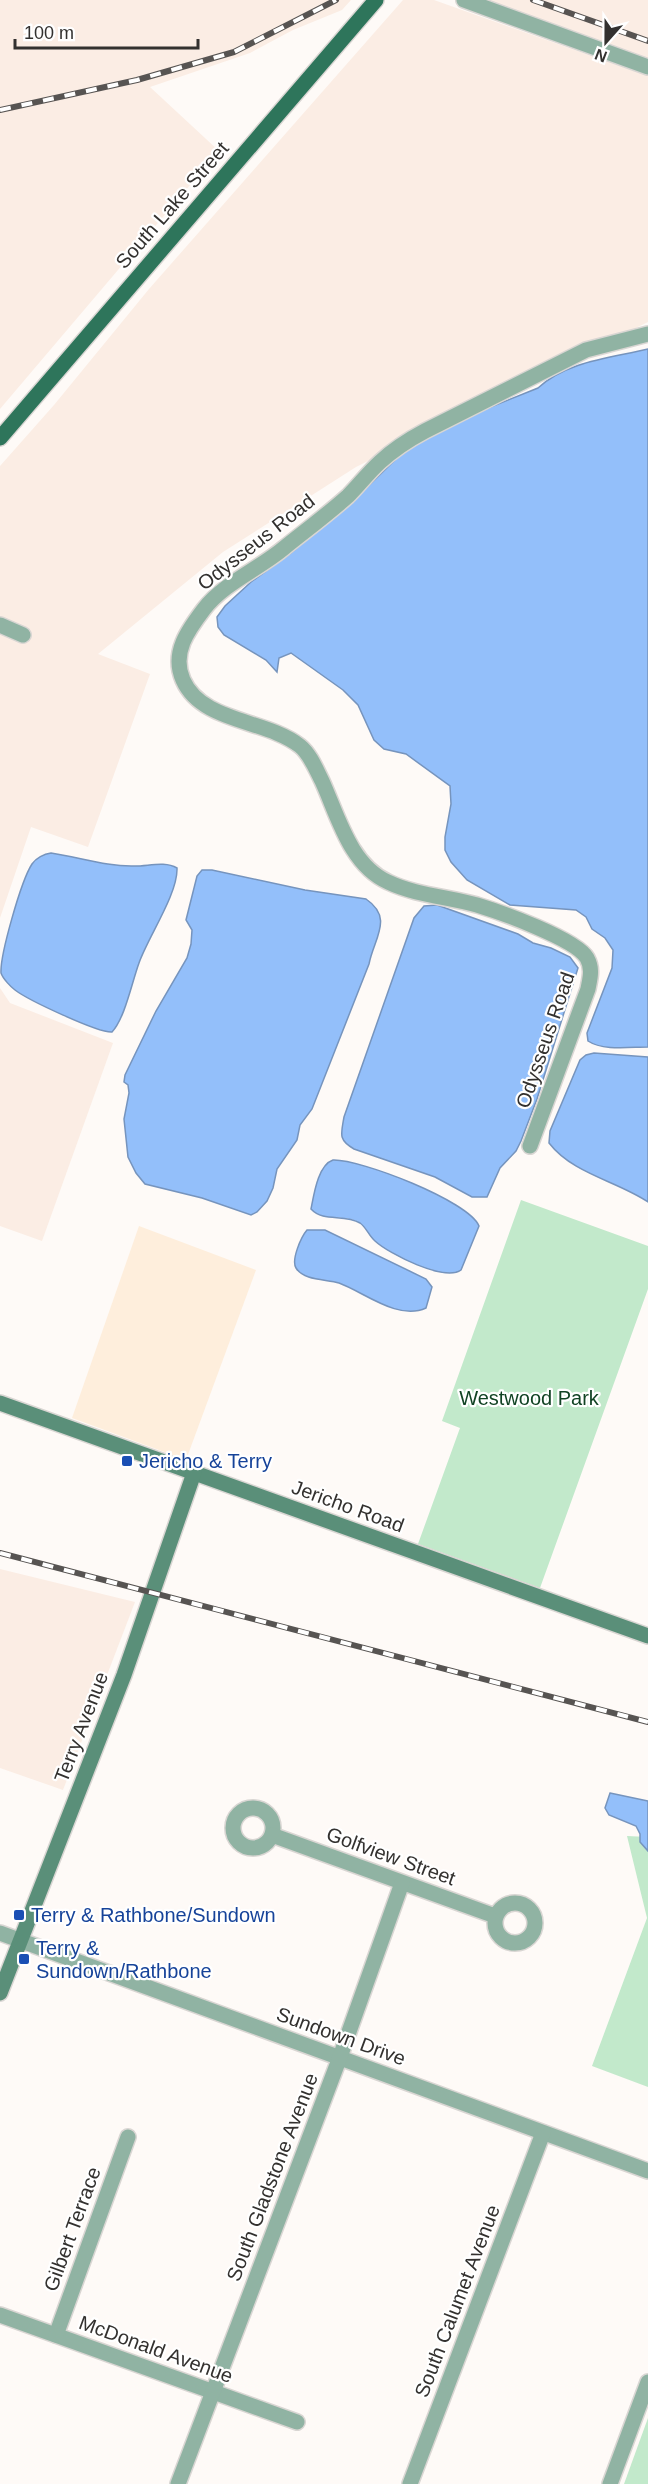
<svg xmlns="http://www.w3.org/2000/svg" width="648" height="2484" viewBox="0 0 648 2484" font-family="Arial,sans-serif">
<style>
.commercial{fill:#feeedc}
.built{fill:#fbede4}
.green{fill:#c2e9cb}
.water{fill:#93bffa;stroke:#7694bd;stroke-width:1.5}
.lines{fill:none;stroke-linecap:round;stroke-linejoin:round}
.street-casing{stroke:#d9d6d3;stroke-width:18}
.secondary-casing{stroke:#d9d6d3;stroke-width:18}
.primary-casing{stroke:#d9d6d3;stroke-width:18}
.street{stroke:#90b3a3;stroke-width:15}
.secondary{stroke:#5a8f79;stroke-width:15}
.primary{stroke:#2e755b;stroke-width:15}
.rail-casing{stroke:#575452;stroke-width:6}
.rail{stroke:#fff;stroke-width:4;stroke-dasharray:11;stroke-linecap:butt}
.transit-dot{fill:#1a4fb4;stroke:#fff;stroke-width:2}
.labels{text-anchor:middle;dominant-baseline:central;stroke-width:4.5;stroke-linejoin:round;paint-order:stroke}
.street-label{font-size:20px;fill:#33312f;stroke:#fff}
.park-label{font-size:20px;fill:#114324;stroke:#fff}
.transit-label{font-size:20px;fill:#164399;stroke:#fff;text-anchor:start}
</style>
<rect width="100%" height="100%" fill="#fefaf7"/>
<path class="commercial" d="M 139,1226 L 256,1270 L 186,1460 L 72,1418 Z"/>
<g class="built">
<path d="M 0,0 L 351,0 L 342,10 L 293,30 L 250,53 L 150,87 L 219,151 L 0,409 Z"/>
<path d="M 403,0 L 434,0 L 648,76 L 648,322 L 356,467 L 223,552 L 98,654 L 150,674 L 88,847 L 31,827 L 0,918 L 0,466 L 54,405 L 149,289 Z"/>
<path d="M 486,0 L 648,0 L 648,59 Z"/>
<path d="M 0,988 L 10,1003 L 113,1043 L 42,1241 L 0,1226 Z"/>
<path d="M 0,1569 L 135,1602 L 63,1790 L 0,1768 Z"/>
</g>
<g class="green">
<path d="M 521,1200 L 648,1246 L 648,1289 L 540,1588 L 418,1544 L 460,1428 L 442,1421 Z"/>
<path d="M 627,1836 L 648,1837 L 648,2087 L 592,2066 L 647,1918 Z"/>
<path d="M 648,2418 L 648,2484 L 624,2484 Z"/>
</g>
<g class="water">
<path d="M 648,349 L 648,1047 C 630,1047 603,1051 588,1041 L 587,1033 L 612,968 L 613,950 L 605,938 L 592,929 L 586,917 L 576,910 L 510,905 L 467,880 L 451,862 L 445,850 L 445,837 L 451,804 L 450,786 L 406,754 L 384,749 L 374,740 L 358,705 L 343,690 L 291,653 L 279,658 L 277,672 L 266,660 L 224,635 L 218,627 L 217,617 L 225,606 L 251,582 L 291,553 L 356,498 L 398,457 L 443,426 L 538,388 C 567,361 611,358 648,349 Z"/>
<path d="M 51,853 C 79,857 107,867 135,866 C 149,866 165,861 177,868 C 178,894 148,937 139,963 C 132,982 125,1018 112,1032 C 98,1033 28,1000 15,990 C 11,987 3,979 1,973 C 0,955 21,881 32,864 C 36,858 44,854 51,853 Z"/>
<path d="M 202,870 L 212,870 L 305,890 L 366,899 C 394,918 374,938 369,964 L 312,1109 L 300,1125 L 297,1140 L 277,1169 L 273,1188 L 267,1201 L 257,1212 L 251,1215 L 202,1198 L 145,1184 L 136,1173 L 128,1157 L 124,1119 L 129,1093 L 128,1085 L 124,1082 L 125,1075 L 156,1011 L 187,958 L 191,944 L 192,930 L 186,920 L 197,876 Z"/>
<path d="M 437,905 L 518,934 L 533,943 L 551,948 L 570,957 L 578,968 L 537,1099 L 521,1141 L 516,1151 L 500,1168 L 487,1197 L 472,1197 L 435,1177 L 354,1149 C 338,1140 341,1134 344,1117 L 414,918 L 424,906 Z"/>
<path d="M 594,1053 L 648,1057 L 648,1202 C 617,1181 573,1174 549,1143 L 550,1131 L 580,1060 L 586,1055 Z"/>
<path d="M 333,1160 C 360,1159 469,1201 479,1226 L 461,1270 C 445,1282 389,1254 375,1241 C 369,1236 366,1227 360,1223 C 344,1213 324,1223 311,1209 C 314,1194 318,1165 333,1160 Z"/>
<path d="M 307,1230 L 325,1230 L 426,1279 L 432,1287 L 426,1308 C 398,1321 364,1292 339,1283 C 327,1279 304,1281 296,1268 C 291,1260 301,1237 307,1230 Z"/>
<path d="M 610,1793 L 648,1801 L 648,1851 L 640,1842 L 640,1834 L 636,1826 L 609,1815 L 605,1808 Z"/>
</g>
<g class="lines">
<defs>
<g id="street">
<path d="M 464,0 L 648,67"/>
<path d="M 0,625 L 23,635"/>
<path d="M 530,1146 L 588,989 C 590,978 593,969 587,958 C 576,939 500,912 477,905 C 448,897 415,895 388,882 C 350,865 338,816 322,781 C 316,769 310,754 300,746 C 266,719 202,723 183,680 C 171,653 188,630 204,609 C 224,583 259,569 284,548 C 305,531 328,514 348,496 C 359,485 368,473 380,462 C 393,450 408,440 425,431 L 586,350 L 648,334"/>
<circle cx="253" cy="1828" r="20"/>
<path d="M 272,1835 L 495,1916"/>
<circle cx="515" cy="1923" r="20"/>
<path d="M 0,1933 L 648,2171"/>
<path d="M 0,2315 L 297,2422"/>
<path d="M 56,2335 L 128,2137"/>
<path d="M 178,2484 L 340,2057 L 402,1883"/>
<path d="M 410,2484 L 543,2133"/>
<path d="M 610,2484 L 648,2382"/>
</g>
<g id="secondary">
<path d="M 0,1403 L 648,1636"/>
<path d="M 0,1993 L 124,1675 L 194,1473"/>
</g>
<path id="primary" d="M 0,438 L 376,0"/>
</defs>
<use href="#street" class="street-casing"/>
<use href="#secondary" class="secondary-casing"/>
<use href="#primary" class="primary-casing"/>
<use href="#street" class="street"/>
<use href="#secondary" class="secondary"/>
<use href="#primary" class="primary"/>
<defs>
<g id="rail">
<path d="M 533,0 L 648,41"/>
<path d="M 0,110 L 137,80 L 234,52 L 336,0"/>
<path d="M 0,1553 L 648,1722"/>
</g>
</defs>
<use href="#rail" class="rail-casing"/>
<use href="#rail" class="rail"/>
</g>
<g class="transit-dot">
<rect x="121" y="1455" width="12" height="12" rx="3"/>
<rect x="13" y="1909" width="12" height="12" rx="3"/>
<rect x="18" y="1953" width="12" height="12" rx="3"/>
</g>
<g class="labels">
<g class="street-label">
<text transform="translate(172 205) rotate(-49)">South Lake Street</text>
<text transform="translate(256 542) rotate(-38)">Odysseus Road</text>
<text transform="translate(545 1040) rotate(-71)">Odysseus Road</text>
<text transform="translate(348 1506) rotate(20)">Jericho Road</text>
<text transform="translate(81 1727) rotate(-69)">Terry Avenue</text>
<text transform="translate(391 1856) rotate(20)">Golfview Street</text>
<text transform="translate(341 2036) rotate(20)">Sundown Drive</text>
<text transform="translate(272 2177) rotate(-69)">South Gladstone Avenue</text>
<text transform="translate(72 2229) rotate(-70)">Gilbert Terrace</text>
<text transform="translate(457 2301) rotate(-69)">South Calumet Avenue</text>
<text transform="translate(156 2349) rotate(20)">McDonald Avenue</text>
</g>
<g class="park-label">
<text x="529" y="1398">Westwood Park</text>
</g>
<g class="transit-label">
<text x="139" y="1461">Jericho &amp; Terry</text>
<text x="31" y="1915">Terry &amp; Rathbone/Sundown</text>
<text x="36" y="1948">Terry &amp;<tspan x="36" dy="23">Sundown/Rathbone</tspan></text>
</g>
</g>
<g transform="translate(606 42) rotate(201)" stroke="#ffffff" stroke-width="4.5" paint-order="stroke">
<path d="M0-4.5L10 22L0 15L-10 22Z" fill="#33312f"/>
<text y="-9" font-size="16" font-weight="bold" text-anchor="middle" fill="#33312f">N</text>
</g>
<path d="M15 39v9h183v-9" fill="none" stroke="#33312f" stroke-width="3"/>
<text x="24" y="39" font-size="18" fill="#33312f" stroke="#ffffff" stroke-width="4.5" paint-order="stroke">100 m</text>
</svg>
